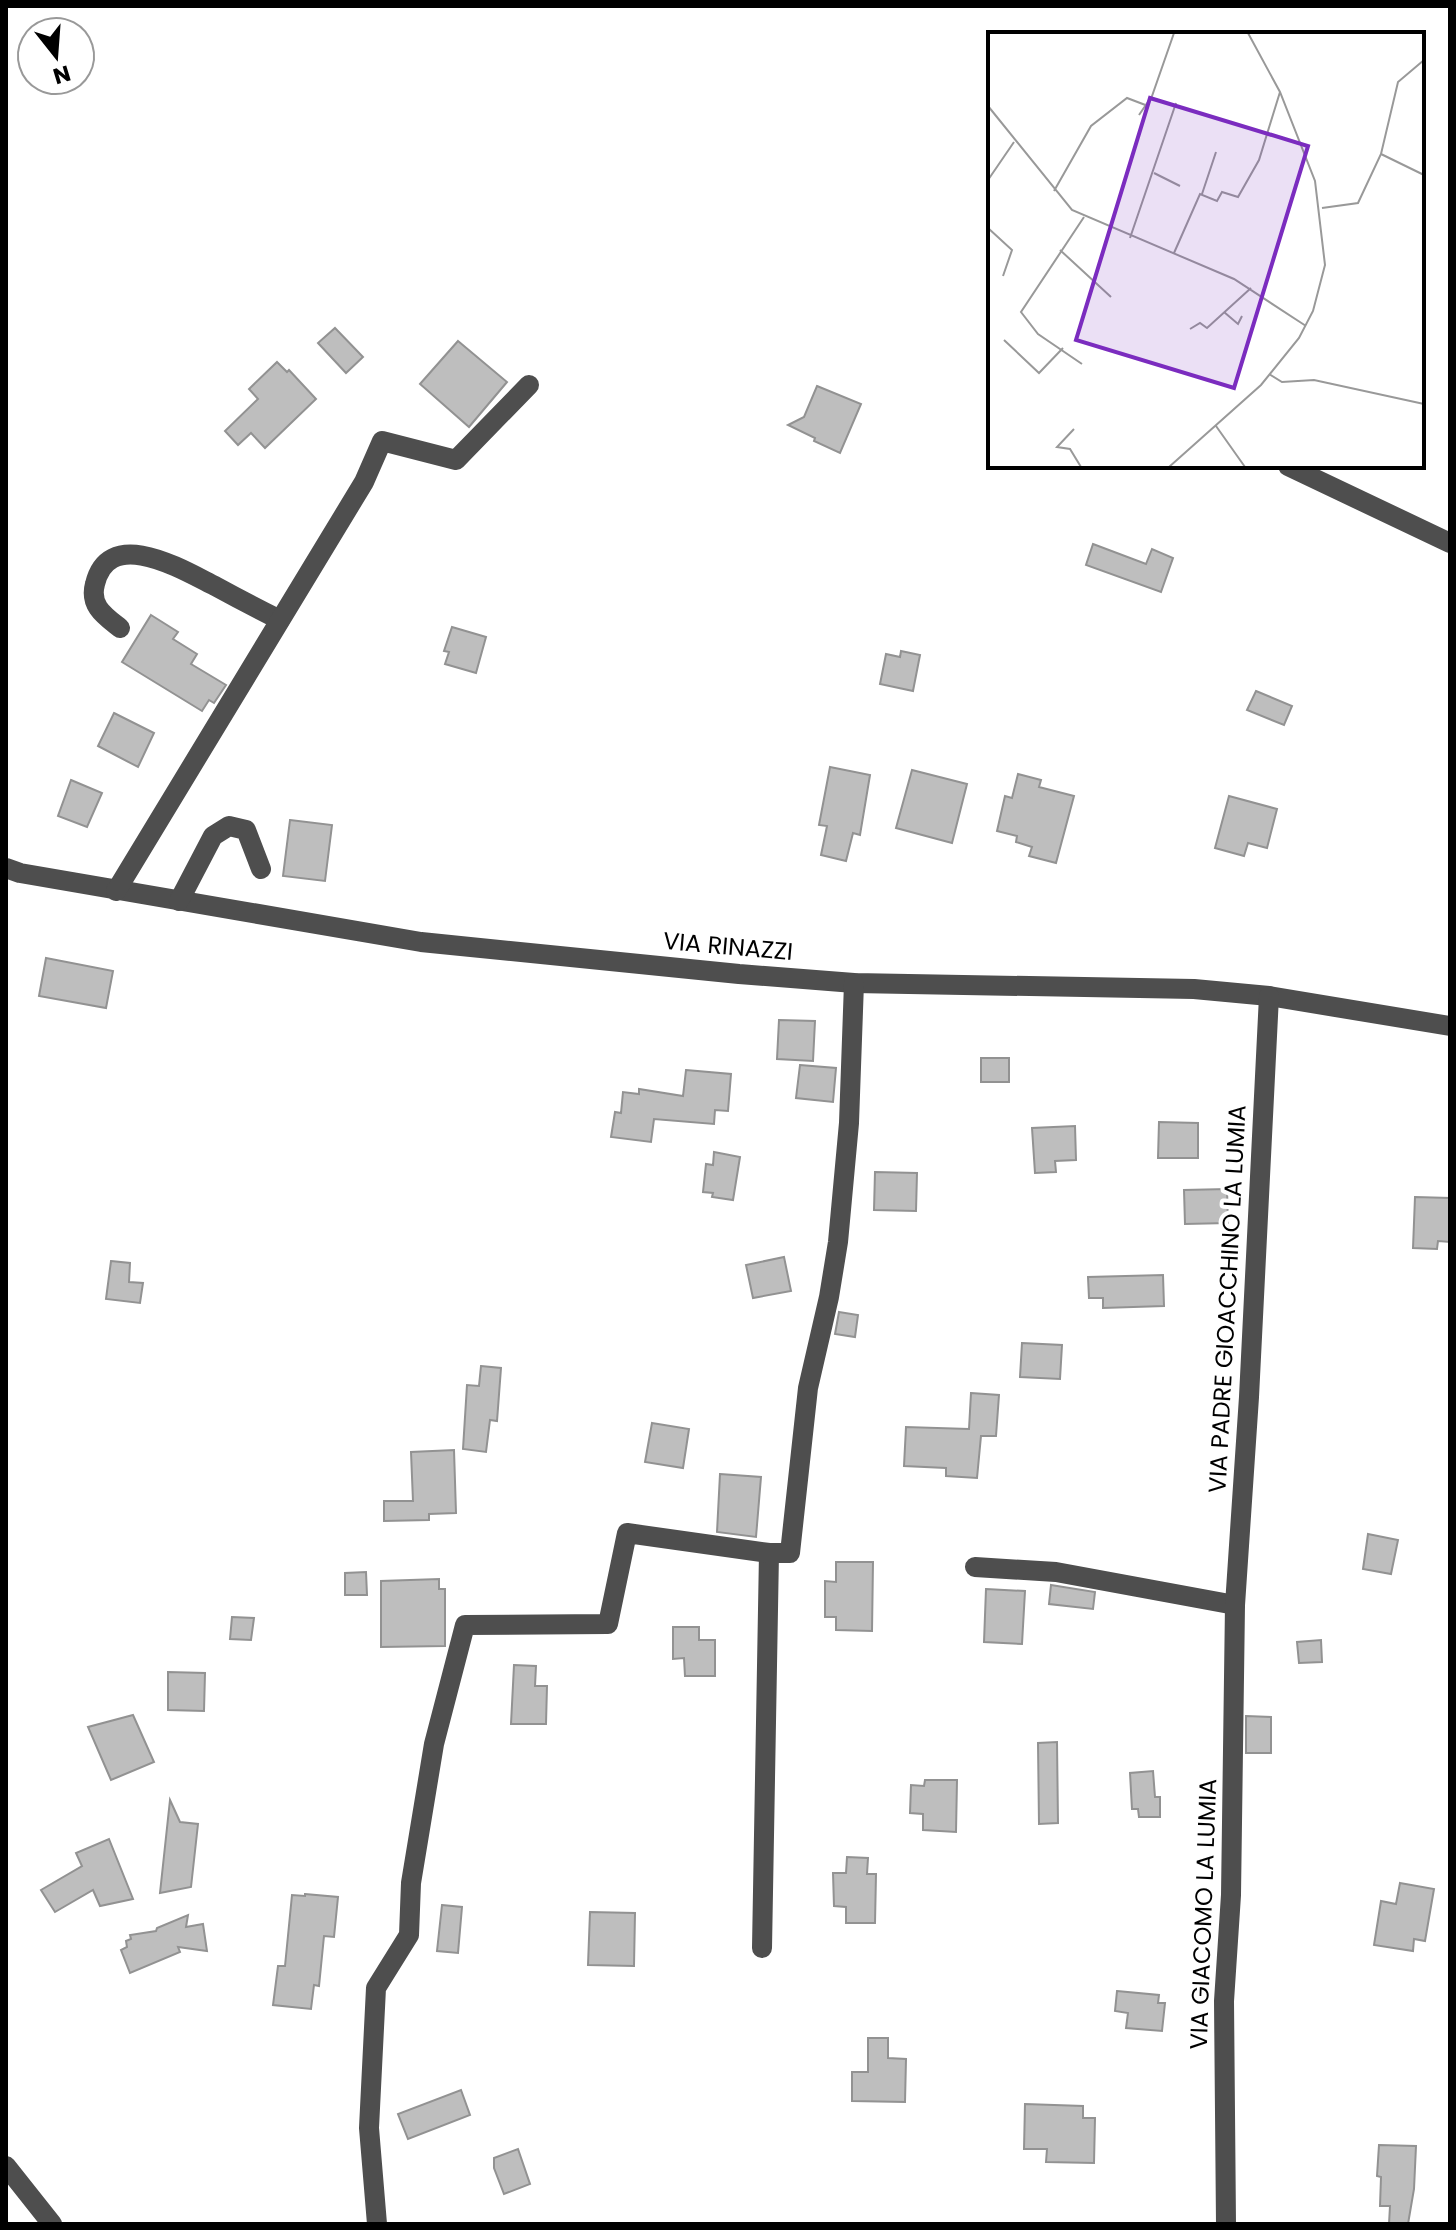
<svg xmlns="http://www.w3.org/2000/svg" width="1456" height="2230" viewBox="0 0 1456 2230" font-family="Poppins,sans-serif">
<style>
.building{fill:#bebebe;stroke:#929292;stroke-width:2}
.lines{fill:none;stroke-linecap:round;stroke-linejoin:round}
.minor{stroke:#4e4e4e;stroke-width:20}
.labels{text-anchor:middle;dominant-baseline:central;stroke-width:8;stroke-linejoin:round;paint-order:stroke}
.street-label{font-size:24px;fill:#000;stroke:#fff}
.inset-road{fill:none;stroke:#999;stroke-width:2}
.view{fill:#7b2cbf;fill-opacity:0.15;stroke:#7b2cbf;stroke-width:4}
.inset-edge{fill:none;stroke:#000;stroke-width:4}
</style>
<rect width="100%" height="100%" fill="#fff"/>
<g class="building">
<path d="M 335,328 L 363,357 L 346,373 L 318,343 Z"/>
<path d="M 458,341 L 507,382 L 469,427 L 420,384 Z"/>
<path d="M 277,362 L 287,372 L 289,370 L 316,399 L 265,448 L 251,433 L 238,445 L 225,431 L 258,399 L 249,389 Z"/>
<path d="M 817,386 L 861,404 L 840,453 L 814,441 L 815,438 L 788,425 L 804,417 Z"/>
<path d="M 1093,544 L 1146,564 L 1152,549 L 1173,558 L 1161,592 L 1086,565 Z"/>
<path d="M 151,615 L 178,632 L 173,639 L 197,654 L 191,664 L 226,685 L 214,703 L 209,700 L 202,711 L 122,662 Z"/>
<path d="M 452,627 L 486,637 L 476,673 L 445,664 L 449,652 L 444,651 Z"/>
<path d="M 901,651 L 920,655 L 913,691 L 880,684 L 886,654 L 900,657 Z"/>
<path d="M 1256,691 L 1292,706 L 1284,725 L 1247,710 Z"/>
<path d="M 114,713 L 154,733 L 138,767 L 98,746 Z"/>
<path d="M 830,767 L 870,775 L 860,835 L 853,833 L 846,861 L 821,855 L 827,826 L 819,825 Z"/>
<path d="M 912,770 L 967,784 L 952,843 L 896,828 Z"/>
<path d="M 1018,774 L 1041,780 L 1039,787 L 1074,796 L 1056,863 L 1029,856 L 1032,847 L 1016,842 L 1017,836 L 997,831 L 1005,796 L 1012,798 Z"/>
<path d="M 71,780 L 102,793 L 87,827 L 58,816 Z"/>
<path d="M 1229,796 L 1277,809 L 1267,848 L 1248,843 L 1244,856 L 1215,848 Z"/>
<path d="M 290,820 L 332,825 L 325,881 L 283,876 Z"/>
<path d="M 46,958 L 113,971 L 106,1008 L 39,996 Z"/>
<path d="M 779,1020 L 815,1021 L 813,1061 L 777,1059 Z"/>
<rect x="981" y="1058" width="28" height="24"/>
<path d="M 800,1065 L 836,1068 L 833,1102 L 796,1098 Z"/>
<path d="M 686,1070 L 731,1074 L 728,1111 L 715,1110 L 714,1124 L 654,1119 L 651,1142 L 611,1137 L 615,1112 L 621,1113 L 623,1092 L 639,1094 L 639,1089 L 683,1096 Z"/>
<path d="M 1159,1122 L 1198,1123 L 1198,1158 L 1158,1158 Z"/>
<path d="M 1075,1126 L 1076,1160 L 1055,1161 L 1056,1172 L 1035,1173 L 1032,1128 Z"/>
<path d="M 714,1152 L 740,1157 L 733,1200 L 712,1197 L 713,1193 L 703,1192 L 706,1164 L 713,1165 Z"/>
<path d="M 875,1172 L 917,1173 L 916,1211 L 874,1210 Z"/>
<path d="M 1227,1189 L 1228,1223 L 1185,1224 L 1184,1190 Z"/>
<path d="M 1415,1197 L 1450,1198 L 1450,1242 L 1438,1241 L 1437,1249 L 1413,1248 Z"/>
<path d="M 784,1257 L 791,1291 L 753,1298 L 746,1265 Z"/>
<path d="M 111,1261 L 130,1263 L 129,1282 L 143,1283 L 140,1303 L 106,1299 Z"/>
<path d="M 1163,1275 L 1164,1306 L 1103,1308 L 1103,1298 L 1089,1298 L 1088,1277 Z"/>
<path d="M 839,1312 L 858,1315 L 855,1337 L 835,1334 Z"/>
<path d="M 1022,1343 L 1062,1345 L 1060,1379 L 1020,1377 Z"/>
<path d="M 481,1366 L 501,1368 L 497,1421 L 490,1420 L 486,1452 L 463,1449 L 467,1385 L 479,1386 Z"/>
<path d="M 971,1393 L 999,1395 L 996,1436 L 981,1436 L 977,1478 L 946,1476 L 946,1468 L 904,1466 L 906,1427 L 969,1429 Z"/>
<path d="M 652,1423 L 689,1429 L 683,1468 L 645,1462 Z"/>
<path d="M 454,1450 L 456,1513 L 429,1514 L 429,1520 L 384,1521 L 384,1501 L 413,1501 L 411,1452 Z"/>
<path d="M 720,1474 L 761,1477 L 756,1537 L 717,1532 Z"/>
<path d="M 1368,1534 L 1398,1540 L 1391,1574 L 1363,1569 Z"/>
<path d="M 836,1562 L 873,1562 L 872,1631 L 836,1630 L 836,1617 L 825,1617 L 825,1581 L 836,1582 Z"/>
<path d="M 366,1572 L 367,1595 L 345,1595 L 345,1573 Z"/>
<path d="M 439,1579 L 439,1589 L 445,1589 L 445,1646 L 381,1647 L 381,1581 Z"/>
<path d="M 1051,1585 L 1095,1592 L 1093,1609 L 1049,1604 Z"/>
<path d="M 986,1589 L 1025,1591 L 1022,1644 L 984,1642 Z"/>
<path d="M 232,1617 L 254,1618 L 251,1640 L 230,1639 Z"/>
<path d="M 673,1627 L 699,1627 L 699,1640 L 715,1640 L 715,1676 L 685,1676 L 684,1658 L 673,1659 Z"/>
<path d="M 1321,1640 L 1322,1662 L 1299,1663 L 1297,1642 Z"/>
<path d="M 514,1665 L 536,1666 L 535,1686 L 547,1686 L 546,1724 L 511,1724 Z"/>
<path d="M 168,1672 L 205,1673 L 204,1711 L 168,1710 Z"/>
<path d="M 133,1715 L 154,1762 L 111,1780 L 88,1727 Z"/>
<path d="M 1246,1716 L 1271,1717 L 1271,1753 L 1246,1753 Z"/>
<path d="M 1057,1742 L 1058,1823 L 1039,1824 L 1038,1743 Z"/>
<path d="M 1153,1771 L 1155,1797 L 1160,1797 L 1160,1817 L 1139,1817 L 1138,1809 L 1132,1809 L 1130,1773 Z"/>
<path d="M 925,1780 L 957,1780 L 956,1832 L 923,1830 L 923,1814 L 910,1813 L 911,1785 L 924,1786 Z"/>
<path d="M 170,1800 L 180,1822 L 198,1824 L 191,1887 L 160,1893 Z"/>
<path d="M 109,1839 L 133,1899 L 100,1906 L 93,1890 L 55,1912 L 41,1890 L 82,1866 L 76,1853 Z"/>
<path d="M 847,1857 L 868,1858 L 867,1874 L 876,1874 L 875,1923 L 846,1923 L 846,1907 L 834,1906 L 833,1873 L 846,1873 Z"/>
<path d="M 1400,1883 L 1434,1889 L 1425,1941 L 1414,1939 L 1413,1951 L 1374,1945 L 1381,1901 L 1396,1904 Z"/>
<path d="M 305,1894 L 338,1897 L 334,1937 L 324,1936 L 319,1986 L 314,1985 L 311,2009 L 273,2005 L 278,1966 L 285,1966 L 292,1895 L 305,1896 Z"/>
<path d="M 442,1905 L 462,1907 L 458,1953 L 437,1951 Z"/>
<path d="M 590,1912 L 635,1913 L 634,1966 L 588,1965 Z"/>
<path d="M 188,1915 L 186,1927 L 203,1924 L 207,1951 L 178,1947 L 180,1952 L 130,1973 L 121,1950 L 127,1947 L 126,1941 L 131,1939 L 130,1935 L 156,1931 L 157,1928 Z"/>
<path d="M 1117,1991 L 1159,1995 L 1158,2003 L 1165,2003 L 1162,2031 L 1126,2028 L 1128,2013 L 1115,2011 Z"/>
<path d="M 868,2038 L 888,2038 L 888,2058 L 906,2059 L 905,2102 L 852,2101 L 852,2072 L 868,2072 Z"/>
<path d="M 461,2090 L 470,2115 L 408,2139 L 398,2114 Z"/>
<path d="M 1025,2104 L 1083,2106 L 1083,2118 L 1095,2118 L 1094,2163 L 1046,2162 L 1047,2149 L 1024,2149 Z"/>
<path d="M 1379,2145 L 1416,2146 L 1414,2189 L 1408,2224 L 1389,2224 L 1390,2206 L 1380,2206 L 1381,2177 L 1377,2176 Z"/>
<path d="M 518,2149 L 530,2184 L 504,2194 L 494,2168 L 494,2158 Z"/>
</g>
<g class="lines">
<g class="minor">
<path d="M 1288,466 L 1450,543"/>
<path d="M 120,628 C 105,616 89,606 95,584 C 109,525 183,570 215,586 C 237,598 258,609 280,620"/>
<path d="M 6,868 L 20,873 L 421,942 L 739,974 L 854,983 L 1194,989 L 1269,996 L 1450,1026"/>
<path d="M 116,891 L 364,482 L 382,441 L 456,460 L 529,385"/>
<path d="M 179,901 L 213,836 L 229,826 L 246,830 L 261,869"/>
<path d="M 975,1567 L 1056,1572 L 1235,1605"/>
<path d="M 762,1948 L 769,1553"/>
<path d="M 6,2166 L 52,2224"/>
<path d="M 377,2224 L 369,2128 L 376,1988 L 409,1935 L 411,1883 L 434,1744 L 465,1625 L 608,1624 L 627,1533 L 769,1553 L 790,1553 L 808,1388 L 829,1297 L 838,1242 L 849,1123 L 854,983"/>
<path d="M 1226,2224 L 1224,2001 L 1231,1895 L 1235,1605 L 1249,1397 L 1269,996"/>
</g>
</g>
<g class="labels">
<g class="street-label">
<text transform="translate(728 946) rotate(5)">VIA RINAZZI</text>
<text transform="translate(1227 1299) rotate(-87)">VIA PADRE GIOACCHINO LA LUMIA</text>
<text transform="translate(1203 1914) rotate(-88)">VIA GIACOMO LA LUMIA</text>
</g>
</g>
<g transform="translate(988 32)">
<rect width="436" height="436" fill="#fff"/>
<path class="inset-road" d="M 0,74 L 84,178 L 246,247 L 318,294M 151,83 L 164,64 L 186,1M 393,122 L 436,143M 166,141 L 192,154M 0,148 L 26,110M 66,159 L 103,94 L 139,66 L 160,74M 214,162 L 228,120M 334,176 L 370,171 L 393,122 L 410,50 L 436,28M 0,196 L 24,218 L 15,244M 142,206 L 188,71M 72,218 L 123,265M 186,221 L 212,162 L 229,169 L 234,160 L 250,165 L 271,128 L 292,60M 236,280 L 250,292 L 254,284M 202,297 L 212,291 L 219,296 L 263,256M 16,308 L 51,341 L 75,316M 94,332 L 50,302 L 33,280 L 96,185M 281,342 L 294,350 L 326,348 L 436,372M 228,394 L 257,435M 86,397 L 69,415 L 82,417 L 93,435M 181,435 L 273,353 L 311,306 L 325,279 L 337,233 L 327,149 L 292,60 L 260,1"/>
<path class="view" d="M 162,66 L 320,114 L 246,356 L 88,308 Z"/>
<rect width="436" height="436" class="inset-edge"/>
</g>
<rect width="1456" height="2230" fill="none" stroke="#000000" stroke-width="16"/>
<g transform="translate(56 56) rotate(163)"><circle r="38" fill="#ffffff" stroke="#999999" stroke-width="2"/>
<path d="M0-6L14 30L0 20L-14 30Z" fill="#000000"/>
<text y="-12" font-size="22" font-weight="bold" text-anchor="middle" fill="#000000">N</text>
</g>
</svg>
